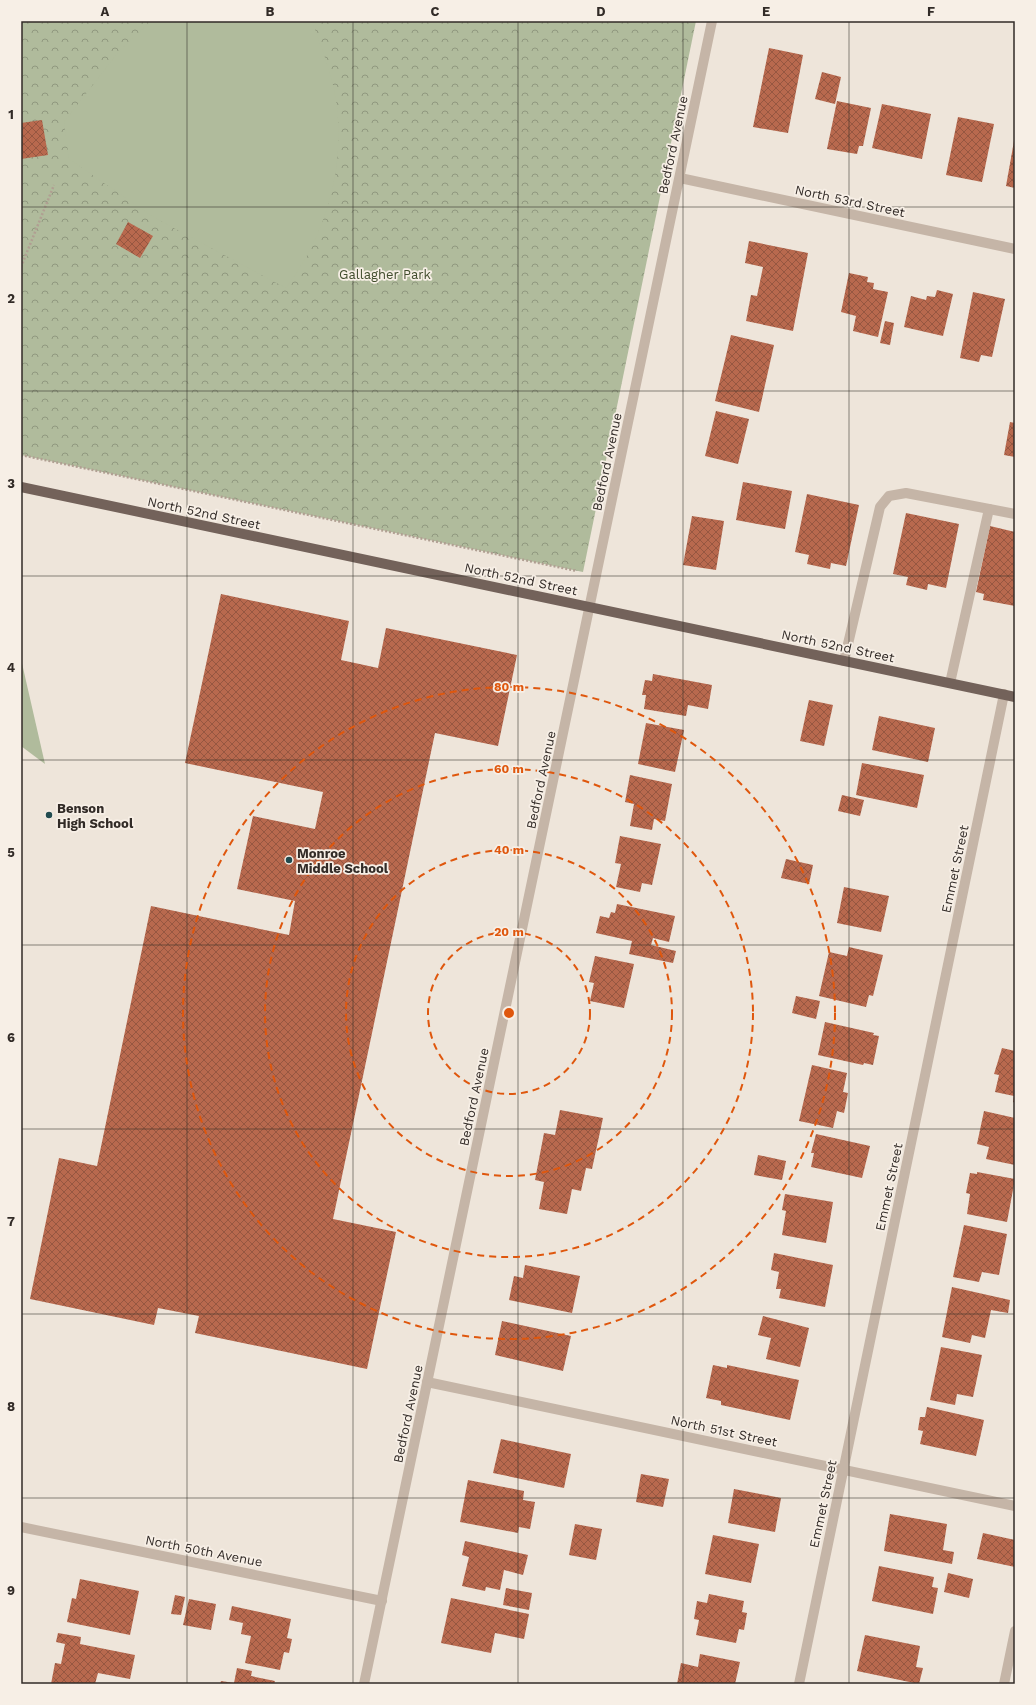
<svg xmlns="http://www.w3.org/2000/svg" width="1036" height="1705" viewBox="0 0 1036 1705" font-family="'Work Sans',sans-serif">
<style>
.park{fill:url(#park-crowns)}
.pitch{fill:#b0bb9c}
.building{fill:url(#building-cross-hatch)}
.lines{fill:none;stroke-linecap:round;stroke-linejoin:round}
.path{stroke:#b09f92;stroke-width:2.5;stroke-dasharray:2 2;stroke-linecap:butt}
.minor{stroke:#c5b5a7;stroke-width:10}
.major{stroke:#73625a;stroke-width:10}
.grid{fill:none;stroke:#322b27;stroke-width:1;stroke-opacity:0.55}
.ring{fill:none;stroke:#df570d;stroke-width:2;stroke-dasharray:7 5}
.poi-dot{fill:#214b4f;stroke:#f7efe6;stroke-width:1.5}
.labels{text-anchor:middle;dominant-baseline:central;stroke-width:3.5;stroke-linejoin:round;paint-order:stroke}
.street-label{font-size:13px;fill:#322b27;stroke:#f7efe6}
.park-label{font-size:13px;fill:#424e2e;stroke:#f7efe6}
.poi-label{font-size:13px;font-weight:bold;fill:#322b27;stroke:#f7efe6;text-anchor:start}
.centre{fill:#df570d;stroke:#f7efe6;stroke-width:2}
.ring-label{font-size:12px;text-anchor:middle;font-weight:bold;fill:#df570d;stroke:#f7efe6;stroke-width:3.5;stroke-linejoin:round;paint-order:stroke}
.neatline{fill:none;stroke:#322b27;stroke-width:1.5}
.grid-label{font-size:13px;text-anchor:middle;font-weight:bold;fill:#322b27}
</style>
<defs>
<pattern id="park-crowns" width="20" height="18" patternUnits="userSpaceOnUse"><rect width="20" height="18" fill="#b0bb9c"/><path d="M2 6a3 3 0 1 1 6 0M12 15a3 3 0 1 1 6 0" fill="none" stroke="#90987f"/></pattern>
<pattern id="building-cross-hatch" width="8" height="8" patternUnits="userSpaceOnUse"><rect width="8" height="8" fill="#b8694e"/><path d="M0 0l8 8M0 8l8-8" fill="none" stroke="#965741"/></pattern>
</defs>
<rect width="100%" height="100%" fill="#eee5da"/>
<path class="park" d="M 21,21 L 696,21 L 583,572 L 21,455 Z"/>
<g class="pitch">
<path d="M 151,21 L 311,21 L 313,24 C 322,49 332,74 336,100 C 346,167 326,235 286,288 L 155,218 L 69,159 L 64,122 L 120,50 Z"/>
<path d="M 21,659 L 45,764 L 21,746 Z"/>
</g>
<g class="building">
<path d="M 769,48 L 803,55 L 788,133 L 753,127 Z"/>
<path d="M 822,72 L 841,77 L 835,104 L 815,99 Z"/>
<path d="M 837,101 L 871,108 L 863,146 L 859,146 L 857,154 L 827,149 Z"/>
<path d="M 882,104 L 931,114 L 922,159 L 872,148 Z"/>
<path d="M 958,117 L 994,124 L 982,182 L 946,175 Z"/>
<path d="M 42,120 L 48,155 L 21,159 L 21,123 Z"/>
<path d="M 1014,141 L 1015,141 L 1015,188 L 1006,186 Z"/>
<path d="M 128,222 L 153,236 L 140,258 L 116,244 Z"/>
<path d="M 749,241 L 808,253 L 793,331 L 746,321 L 751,295 L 757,296 L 763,267 L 745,263 Z"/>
<path d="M 849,273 L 868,277 L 867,282 L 874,283 L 873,289 L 888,292 L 878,337 L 853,331 L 856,316 L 841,312 Z"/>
<path d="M 937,290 L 953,294 L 943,336 L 904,327 L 911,296 L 926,300 L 927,296 L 935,297 Z"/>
<path d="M 973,292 L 1005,299 L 992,357 L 981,355 L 979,362 L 960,358 Z"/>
<path d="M 885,321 L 894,323 L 890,345 L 880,343 Z"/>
<path d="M 731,335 L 774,345 L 759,412 L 715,401 Z"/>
<path d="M 716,411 L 749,419 L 738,464 L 705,456 Z"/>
<path d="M 1010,422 L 1015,423 L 1015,457 L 1004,455 Z"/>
<path d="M 743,482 L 792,491 L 785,529 L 736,520 Z"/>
<path d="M 807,494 L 859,505 L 846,566 L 831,563 L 830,569 L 807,564 L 809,555 L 795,552 Z"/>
<path d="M 906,513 L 959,524 L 946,588 L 928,584 L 927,590 L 906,585 L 908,577 L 893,574 Z"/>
<path d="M 692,516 L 724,521 L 716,570 L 683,565 Z"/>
<path d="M 990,526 L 1015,532 L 1015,606 L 983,600 L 984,594 L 976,592 Z"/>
<path d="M 221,594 L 349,621 L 341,660 L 378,668 L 386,628 L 517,655 L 498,746 L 435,733 L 333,1219 L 396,1232 L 367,1369 L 195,1333 L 199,1316 L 158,1308 L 154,1325 L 30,1299 L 59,1158 L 97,1166 L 151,906 L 289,935 L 295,901 L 237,889 L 253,816 L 315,829 L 323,792 L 185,763 Z"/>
<path d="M 653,674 L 712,685 L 708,709 L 688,705 L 686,716 L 644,709 L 646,695 L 642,695 L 645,680 L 652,681 Z"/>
<path d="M 809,700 L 833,705 L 824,746 L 800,741 Z"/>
<path d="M 879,716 L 935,728 L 928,762 L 872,750 Z"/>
<path d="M 646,723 L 684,730 L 675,772 L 638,764 Z"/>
<path d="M 862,763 L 924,775 L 917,808 L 856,795 Z"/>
<path d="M 630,775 L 672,784 L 665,821 L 654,819 L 652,830 L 630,826 L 634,804 L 625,802 Z"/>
<path d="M 842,795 L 864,800 L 860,816 L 838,811 Z"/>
<path d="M 620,836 L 661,844 L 652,885 L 642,883 L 640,892 L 616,887 L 621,864 L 615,863 Z"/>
<path d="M 786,859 L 813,865 L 809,884 L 781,878 Z"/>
<path d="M 844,887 L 889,896 L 881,932 L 837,923 Z"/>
<path d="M 617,904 L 675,916 L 669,942 L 653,938 L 651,945 L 676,951 L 673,963 L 629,954 L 632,941 L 596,933 L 600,916 L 609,918 L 611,912 L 615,913 Z"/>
<path d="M 849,947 L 883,955 L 873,996 L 869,995 L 866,1007 L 819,996 L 829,952 L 847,956 Z"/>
<path d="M 595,956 L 634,964 L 624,1008 L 590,1001 L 594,983 L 589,982 Z"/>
<path d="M 796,996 L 820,1001 L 816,1019 L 792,1013 Z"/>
<path d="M 825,1022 L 874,1033 L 873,1035 L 879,1036 L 873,1065 L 864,1063 L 863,1065 L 818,1055 Z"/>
<path d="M 1002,1048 L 1015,1051 L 1015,1103 L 1013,1102 L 1014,1096 L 995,1092 L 999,1075 L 994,1074 Z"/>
<path d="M 812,1065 L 847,1073 L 843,1092 L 848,1093 L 844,1113 L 837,1111 L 833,1128 L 799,1121 Z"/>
<path d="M 560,1110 L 603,1118 L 592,1169 L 586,1168 L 581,1191 L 572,1189 L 567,1214 L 539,1209 L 544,1182 L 535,1180 L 544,1133 L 555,1135 Z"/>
<path d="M 984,1111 L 1015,1118 L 1015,1165 L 986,1159 L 989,1147 L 977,1144 Z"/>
<path d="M 816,1134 L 870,1146 L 862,1178 L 811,1167 L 814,1153 L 811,1153 Z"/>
<path d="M 758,1155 L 786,1161 L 782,1180 L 754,1175 Z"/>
<path d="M 977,1172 L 1015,1179 L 1007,1222 L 967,1214 L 970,1194 L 966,1193 L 970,1173 L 977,1174 Z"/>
<path d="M 785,1194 L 833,1202 L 826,1243 L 782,1235 L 786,1211 L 782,1210 Z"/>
<path d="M 964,1225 L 1007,1234 L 999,1275 L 982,1272 L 979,1282 L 953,1277 Z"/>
<path d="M 774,1253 L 833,1265 L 825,1307 L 779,1298 L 781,1289 L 776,1289 L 779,1272 L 771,1270 Z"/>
<path d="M 525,1265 L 580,1276 L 572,1313 L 509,1300 L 514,1276 L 523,1278 Z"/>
<path d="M 952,1287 L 1010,1300 L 1008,1313 L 991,1310 L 985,1338 L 972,1335 L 970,1343 L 942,1337 Z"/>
<path d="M 763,1316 L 809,1328 L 800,1367 L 766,1359 L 771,1338 L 758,1335 Z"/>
<path d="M 502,1321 L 571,1336 L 563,1371 L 495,1355 Z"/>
<path d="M 941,1347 L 982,1355 L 973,1397 L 957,1394 L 955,1405 L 930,1400 Z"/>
<path d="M 713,1365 L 727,1368 L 727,1365 L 799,1380 L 790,1420 L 721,1405 L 721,1401 L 706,1398 Z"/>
<path d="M 927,1407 L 984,1420 L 976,1456 L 920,1444 L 923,1431 L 918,1430 L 920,1417 L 925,1417 Z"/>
<path d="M 501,1439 L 571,1454 L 564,1488 L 493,1473 Z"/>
<path d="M 641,1474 L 669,1479 L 663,1507 L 636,1502 Z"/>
<path d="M 468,1480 L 524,1491 L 523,1500 L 535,1502 L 530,1529 L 519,1527 L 518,1533 L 460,1522 Z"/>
<path d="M 734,1489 L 781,1498 L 775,1532 L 728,1523 Z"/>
<path d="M 890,1514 L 947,1524 L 943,1550 L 954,1552 L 952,1564 L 884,1551 Z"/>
<path d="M 575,1524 L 602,1529 L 596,1560 L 569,1555 Z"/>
<path d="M 983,1533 L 1015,1540 L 1015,1567 L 977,1559 Z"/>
<path d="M 713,1535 L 759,1544 L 751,1583 L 705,1574 Z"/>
<path d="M 465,1541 L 528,1555 L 523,1575 L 504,1570 L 500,1590 L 486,1587 L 485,1591 L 462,1586 L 469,1557 L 462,1555 Z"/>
<path d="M 879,1566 L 934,1577 L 932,1587 L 938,1588 L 933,1614 L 872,1601 Z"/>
<path d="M 948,1573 L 973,1579 L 969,1598 L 944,1592 Z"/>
<path d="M 80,1579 L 139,1591 L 130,1635 L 67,1622 L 72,1598 L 76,1599 Z"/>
<path d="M 506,1588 L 532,1593 L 529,1610 L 503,1605 Z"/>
<path d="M 709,1594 L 744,1601 L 742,1612 L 747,1613 L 744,1630 L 739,1629 L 736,1643 L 696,1635 L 699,1620 L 694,1619 L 697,1601 L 707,1603 Z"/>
<path d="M 175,1595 L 185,1597 L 181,1615 L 171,1614 Z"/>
<path d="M 451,1598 L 529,1614 L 524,1639 L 495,1633 L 491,1653 L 441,1643 Z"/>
<path d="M 189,1599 L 216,1604 L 211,1630 L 183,1625 Z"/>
<path d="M 232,1606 L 291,1619 L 287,1638 L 292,1639 L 289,1653 L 284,1652 L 280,1670 L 245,1663 L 251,1636 L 241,1634 L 243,1623 L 229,1620 Z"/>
<path d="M 58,1633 L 81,1637 L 80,1644 L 135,1655 L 130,1679 L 98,1673 L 95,1684 L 51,1684 L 55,1663 L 61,1664 L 65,1644 L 56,1642 Z"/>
<path d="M 865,1635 L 920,1646 L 916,1667 L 923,1668 L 919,1684 L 857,1671 Z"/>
<path d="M 700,1654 L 740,1662 L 735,1684 L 677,1684 L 681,1663 L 698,1667 Z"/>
<path d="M 237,1668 L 252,1671 L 251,1676 L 275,1681 L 274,1684 L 220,1684 L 221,1681 L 234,1683 Z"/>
</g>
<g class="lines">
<g class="path">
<path d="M 21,267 L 54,185"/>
<path d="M 21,455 L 577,571"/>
</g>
<g class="minor">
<path d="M 680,178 L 1015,249"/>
<path d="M 844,661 L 880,507 L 889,496 L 906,493 L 1015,514"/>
<path d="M 950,683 L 989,509"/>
<path d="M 427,1382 L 1015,1506"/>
<path d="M 21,1527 L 382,1601"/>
<path d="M 364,1684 L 712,21"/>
<path d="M 799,1684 L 1004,694"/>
<path d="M 1004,1684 L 1015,1631"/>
</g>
<path class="major" d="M 21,487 L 1015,697"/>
</g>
<path class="grid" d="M 187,21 L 187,1684M 353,21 L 353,1684M 518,21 L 518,1684M 683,21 L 683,1684M 849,21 L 849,1684M 21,207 L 1015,207M 21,391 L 1015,391M 21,576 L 1015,576M 21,760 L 1015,760M 21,945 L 1015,945M 21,1129 L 1015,1129M 21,1314 L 1015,1314M 21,1498 L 1015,1498"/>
<g class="ring">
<circle cx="509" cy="1013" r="81"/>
<circle cx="509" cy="1013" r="163"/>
<circle cx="509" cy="1013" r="244"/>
<circle cx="509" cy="1013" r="326"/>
</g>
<g class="poi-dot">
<circle cx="49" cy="815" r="4"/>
<circle cx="289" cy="860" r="4"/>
</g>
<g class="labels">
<g class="street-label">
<text transform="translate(673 145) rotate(-78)">Bedford Avenue</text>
<text transform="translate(850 201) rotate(12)">North 53rd Street</text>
<text transform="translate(607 462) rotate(-78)">Bedford Avenue</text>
<text transform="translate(204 513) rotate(12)">North 52nd Street</text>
<text transform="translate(521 579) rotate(12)">North 52nd Street</text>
<text transform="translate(838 646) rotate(12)">North 52nd Street</text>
<text transform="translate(541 780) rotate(-78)">Bedford Avenue</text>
<text transform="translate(955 869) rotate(-78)">Emmet Street</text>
<text transform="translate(474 1097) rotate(-78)">Bedford Avenue</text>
<text transform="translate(889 1187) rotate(-78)">Emmet Street</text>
<text transform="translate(408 1414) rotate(-78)">Bedford Avenue</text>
<text transform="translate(724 1431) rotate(12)">North 51st Street</text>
<text transform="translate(823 1504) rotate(-78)">Emmet Street</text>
<text transform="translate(204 1551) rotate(11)">North 50th Avenue</text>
</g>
<g class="park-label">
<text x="385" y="274">Gallagher Park</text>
</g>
<g class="poi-label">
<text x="57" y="808">Benson<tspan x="57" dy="15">High School</tspan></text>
<text x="297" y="853">Monroe<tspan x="297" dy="15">Middle School</tspan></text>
</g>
</g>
<circle cx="509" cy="1013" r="6" class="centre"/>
<g class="ring-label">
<text x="509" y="691">80 m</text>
<text x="509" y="773">60 m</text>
<text x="509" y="854">40 m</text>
<text x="509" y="936">20 m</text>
</g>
<rect width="1036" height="1705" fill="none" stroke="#f7efe6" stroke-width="44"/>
<rect x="22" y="22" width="992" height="1661" class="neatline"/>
<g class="grid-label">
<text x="105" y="16">A</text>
<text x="270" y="16">B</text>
<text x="435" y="16">C</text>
<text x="601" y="16">D</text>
<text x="766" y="16">E</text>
<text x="931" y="16">F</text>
<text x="11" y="119">1</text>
<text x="11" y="303">2</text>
<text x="11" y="488">3</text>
<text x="11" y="672">4</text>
<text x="11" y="857">5</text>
<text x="11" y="1042">6</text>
<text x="11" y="1226">7</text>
<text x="11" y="1411">8</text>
<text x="11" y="1595">9</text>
</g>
</svg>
